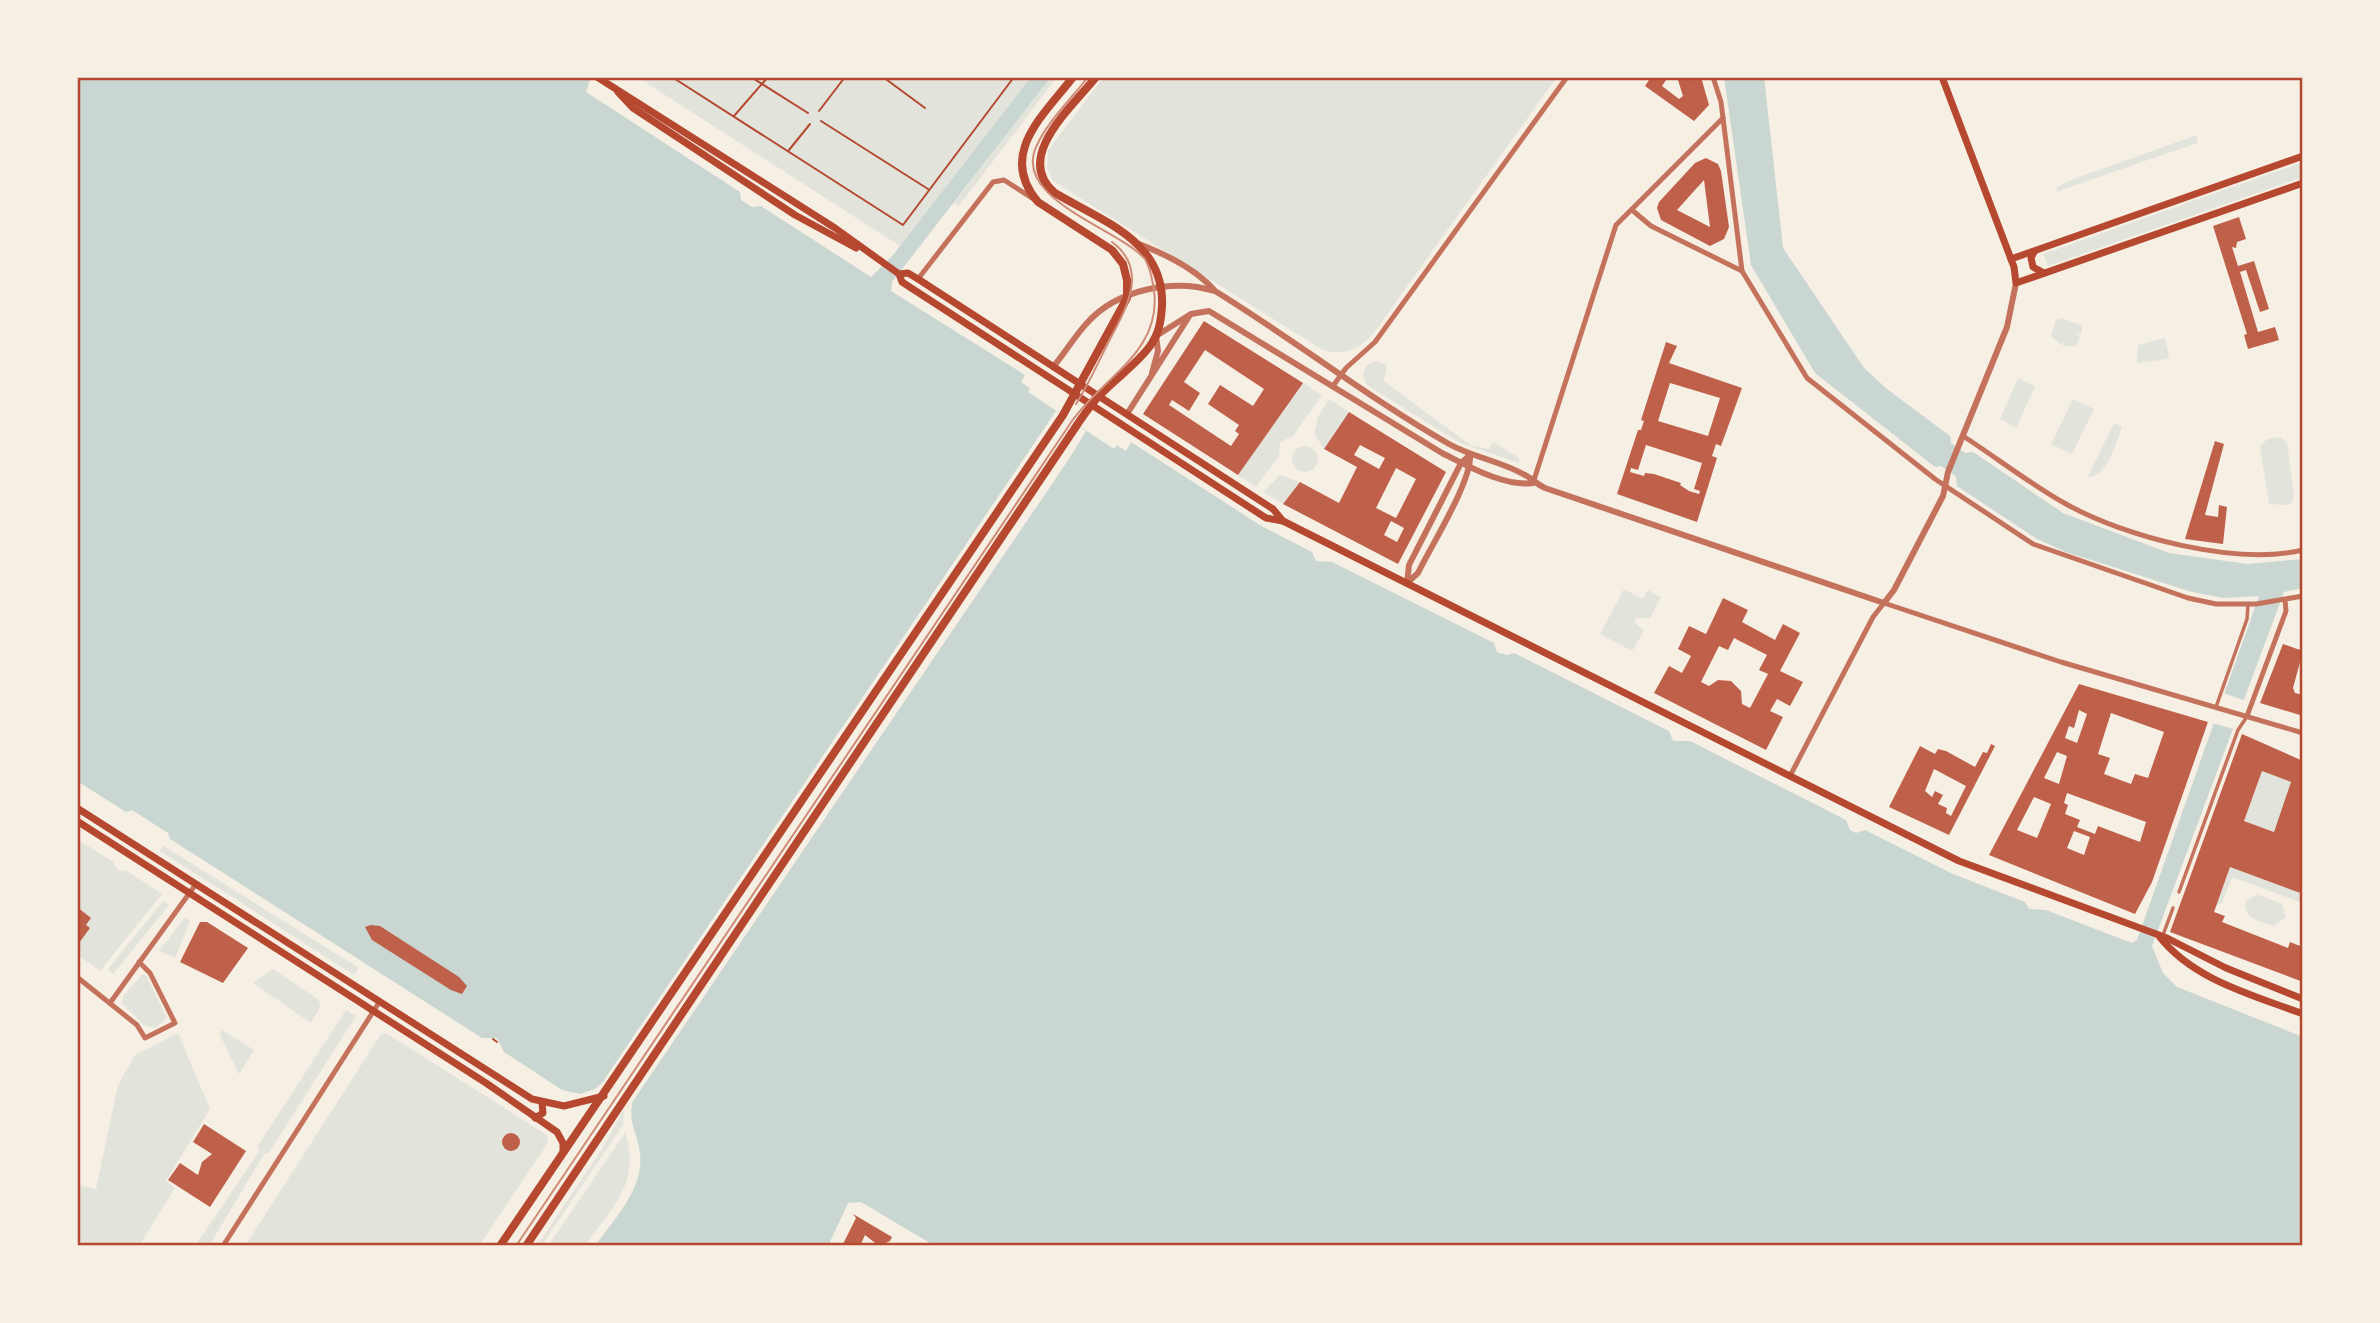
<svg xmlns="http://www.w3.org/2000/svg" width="2380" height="1323" viewBox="0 0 2380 1323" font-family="Inter,sans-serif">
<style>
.green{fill:#e2e4dc}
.water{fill:#c9d6d2}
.pier{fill:#f6efe4}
.building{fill:#bf614a;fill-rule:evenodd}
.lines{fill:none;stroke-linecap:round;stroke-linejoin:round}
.path{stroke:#b5482f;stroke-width:2}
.pedestrian{stroke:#c5725c;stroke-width:3.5}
.minor{stroke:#c5725c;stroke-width:5}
.tertiary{stroke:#c5725c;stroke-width:6}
.secondary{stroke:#b5482f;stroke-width:7}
.primary{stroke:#b5482f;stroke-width:8}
.tram{stroke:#cf8b77;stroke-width:2}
.neatline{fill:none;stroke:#b5482f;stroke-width:2.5}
</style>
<rect width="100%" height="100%" fill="#f6efe4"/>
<g class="green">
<path d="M 637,77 L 1031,77 L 900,246 Z"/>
<path d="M 1051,77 L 1057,77 L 959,206 L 954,203 Z"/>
<path d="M 1104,77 L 1557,77 L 1373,334 C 1359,350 1341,357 1321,349 L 1053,181 L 1047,167 L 1048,150 Z"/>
<path d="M 2197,135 L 2197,143 L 2058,191 L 2056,188 L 2071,180 Z"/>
<path d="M 2303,162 L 2303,177 L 2048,266 L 2043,254 Z"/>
<path d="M 2061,318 L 2081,325 L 2082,329 L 2081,334 L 2077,333 L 2080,336 L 2076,346 L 2063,346 L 2063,340 L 2061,345 L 2051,336 L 2056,320 Z"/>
<path d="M 2165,338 L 2169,356 L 2167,359 L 2137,363 L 2138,345 Z"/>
<path d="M 1377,361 L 1387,365 L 1384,381 L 1470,445 L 1489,449 L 1493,442 L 1519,458 L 1519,463 L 1460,443 L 1370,387 C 1359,378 1362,364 1377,361 Z"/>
<path d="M 2018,378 L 2035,386 L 2016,428 L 2000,419 Z"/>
<path d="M 1303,383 L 1322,395 L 1293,436 L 1280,442 L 1279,456 L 1256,487 L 1238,475 Z"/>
<path d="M 1329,399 L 1349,412 L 1324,449 L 1314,433 L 1318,417 Z"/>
<path d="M 2073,399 L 2094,409 L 2072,454 L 2051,444 Z"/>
<path d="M 2114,423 L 2122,427 C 2115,445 2109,474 2087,478 Z"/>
<path d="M 2280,437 L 2287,442 L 2294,495 L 2292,502 L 2287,505 L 2269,504 L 2260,447 L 2267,439 Z"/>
<circle cx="1305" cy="459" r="13"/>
<path d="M 1280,475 L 1300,482 L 1283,504 L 1263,492 Z"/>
<path d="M 1624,589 L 1643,599 L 1648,590 L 1661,597 L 1650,618 L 1635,618 L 1635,623 L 1644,631 L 1632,651 L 1600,634 Z"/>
<path d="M 2262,771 L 2291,782 L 2274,832 L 2244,821 Z"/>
<path d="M 80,841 L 113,862 L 118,870 L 127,871 L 162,894 L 100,971 L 77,954 L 77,845 Z"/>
<path d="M 162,845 L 359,968 L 354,975 L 160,851 Z"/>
<path d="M 2230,867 L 2303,894 L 2302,903 L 2232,877 L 2222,903 L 2216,906 Z"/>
<path d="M 2257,894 L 2282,904 L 2286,917 L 2274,926 C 2260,921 2244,920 2245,902 Z"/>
<path d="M 163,901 L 169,905 L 113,974 L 108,969 Z"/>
<path d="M 185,917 L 190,921 L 175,958 L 159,951 Z"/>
<path d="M 273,969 L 318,999 L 321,1006 L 311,1023 L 253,983 Z"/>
<path d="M 143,974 L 147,977 L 167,1018 L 155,1028 L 144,1025 L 122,1003 L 123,996 Z"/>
<path d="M 346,1010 L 356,1016 L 268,1154 L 265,1153 L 260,1161 L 209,1246 L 195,1246 L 260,1150 L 257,1147 Z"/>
<path d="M 222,1030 L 254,1050 L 239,1074 L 220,1035 Z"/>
<path d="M 178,1033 L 210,1109 L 166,1181 L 175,1188 L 139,1246 L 86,1246 L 77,1240 L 77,1185 L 96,1189 L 118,1085 L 135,1055 Z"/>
<path d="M 386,1033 L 547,1135 L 548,1143 L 479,1246 L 245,1246 L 381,1034 Z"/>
<path d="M 624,1109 L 623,1125 L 541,1246 L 537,1246 L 602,1149 Z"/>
<path d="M 625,1133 C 642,1182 612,1207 585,1246 L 548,1246 Z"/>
</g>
<path class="water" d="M 77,77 L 591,77 L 586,92 L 740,192 L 741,200 L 752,207 L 761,206 L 871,277 L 893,255 L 1031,77 L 1051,77 L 892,282 L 891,291 L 1025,375 L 1021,382 L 1030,388 L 1028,392 L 1114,449 L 1117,445 L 1126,451 L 1131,442 L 1263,527 L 1312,552 L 1316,561 L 1332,562 L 1494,643 L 1497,652 L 1507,655 L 1514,653 L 1669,731 L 1673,741 L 1690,741 L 1846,820 L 1850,830 L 1856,833 L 1865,830 L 1953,874 L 2025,902 L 2029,909 L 2046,910 L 2132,943 L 2137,940 L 2259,596 L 2223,598 L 2192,592 L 2066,552 L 2037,539 L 1957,486 L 1956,476 L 1941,466 L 1935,467 L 1815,373 L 1751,265 L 1724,77 L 1764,77 L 1783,248 L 1864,368 L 1887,389 L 1950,436 L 1951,443 L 1965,453 L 1973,452 L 2063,513 L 2169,553 L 2248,564 L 2303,559 L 2303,588 L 2284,592 L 2152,946 L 2163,973 L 2177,987 L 2303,1037 L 2303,1246 L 935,1246 L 861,1202 L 848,1203 L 828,1246 L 595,1246 C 614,1219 644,1189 640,1154 C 638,1133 627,1123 633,1100 L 604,1081 L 595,1089 L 580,1094 L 562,1090 L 504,1052 L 497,1038 L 482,1038 L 170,839 L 168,833 L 132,810 L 126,812 L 77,781 Z"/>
<g class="pier">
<path d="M 1056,411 L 1086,431 L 1069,459 L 633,1101 L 604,1080 Z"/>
<path d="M 2223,693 L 2244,700 L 2234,729 L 2212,723 Z"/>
</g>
<g class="building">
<path d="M 1645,77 L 1668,77 L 1662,86 L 1679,99 L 1683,96 L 1677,77 L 1701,77 L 1709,105 L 1694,121 L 1645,86 L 1649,80 Z"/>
<path d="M 1706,158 L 1718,164 L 1721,171 L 1729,227 L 1724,239 L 1710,246 L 1661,220 L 1657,208 L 1659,202 L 1695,163 ZM 1704,180 L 1710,227 L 1677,210 Z"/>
<path d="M 2239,217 L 2246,239 L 2237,242 L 2236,248 L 2232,247 L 2238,266 L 2254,261 L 2269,309 L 2260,312 L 2246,270 L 2240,272 L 2258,332 L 2275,327 L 2279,340 L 2248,349 L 2244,335 L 2247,334 L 2213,226 Z"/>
<path d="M 1204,321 L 1303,383 L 1238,475 L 1143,414 ZM 1205,350 L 1264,389 L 1253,406 L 1220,385 L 1208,404 L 1239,425 L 1235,431 L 1239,434 L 1231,446 L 1169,405 L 1172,400 L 1189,411 L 1200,393 L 1184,382 Z"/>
<path d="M 1666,342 L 1677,346 L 1669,363 L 1742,388 L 1721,446 L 1716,444 L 1712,456 L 1717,458 L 1697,522 L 1617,494 L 1638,430 L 1641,430 L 1644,421 L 1641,420 ZM 1670,383 L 1720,398 L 1708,436 L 1658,421 ZM 1646,445 L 1702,463 L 1694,489 L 1700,491 L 1699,494 L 1689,491 L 1680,485 L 1681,483 L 1654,474 L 1645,473 L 1644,476 L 1630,472 L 1631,468 L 1638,470 Z"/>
<path d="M 1349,412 L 1446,472 L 1398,564 L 1283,504 L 1300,482 L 1339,503 L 1357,467 L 1324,449 ZM 1360,445 L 1385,458 L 1379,469 L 1354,455 ZM 1396,468 L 1416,479 L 1396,518 L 1376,508 ZM 1391,521 L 1404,528 L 1397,542 L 1384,535 Z"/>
<path d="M 2215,441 L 2224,444 L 2205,515 L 2218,517 L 2219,505 L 2227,507 L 2223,544 L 2185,539 Z"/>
<path d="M 1723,598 L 1748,610 L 1742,622 L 1775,640 L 1783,624 L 1800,633 L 1780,671 L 1803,682 L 1790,706 L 1777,699 L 1770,711 L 1783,717 L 1766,750 L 1654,693 L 1669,666 L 1682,673 L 1691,656 L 1678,649 L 1689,626 L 1706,634 ZM 1734,638 L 1767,655 L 1759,670 L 1768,674 L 1750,708 L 1742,704 L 1741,691 L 1731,681 L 1718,680 L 1709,686 L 1701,682 L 1719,646 L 1728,650 Z"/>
<path d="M 2283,644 L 2303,651 L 2293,688 L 2295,693 L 2303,695 L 2303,716 L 2260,703 Z"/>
<path d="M 2079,684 L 2208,722 L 2152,882 L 2135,914 L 1989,855 ZM 2079,710 L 2087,714 L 2077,743 L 2065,738 L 2069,726 L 2074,728 ZM 2111,713 L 2164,732 L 2148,778 L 2135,774 L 2131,784 L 2104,774 L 2110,758 L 2098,754 ZM 2057,752 L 2067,756 L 2059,784 L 2044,778 ZM 2067,793 L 2146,822 L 2140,842 L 2098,826 L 2095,834 L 2077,827 L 2080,820 L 2065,814 L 2068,805 L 2064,803 ZM 2034,797 L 2051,804 L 2037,838 L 2017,830 ZM 2074,831 L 2090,837 L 2084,855 L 2067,848 Z"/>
<path d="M 2242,734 L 2303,761 L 2303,894 L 2230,867 L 2214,912 L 2225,916 L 2222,922 L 2288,948 L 2290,942 L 2300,946 L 2303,939 L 2303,982 L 2170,932 ZM 2262,771 L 2291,782 L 2274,832 L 2244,821 Z"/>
<path d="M 1991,744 L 1995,746 L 1949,835 L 1889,807 L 1920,746 L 1935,754 L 1938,749 L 1946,751 L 1975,767 L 1983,752 L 1987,753 ZM 1934,769 L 1966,786 L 1951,816 L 1946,813 L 1947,808 L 1938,804 L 1943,795 L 1935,791 L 1932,797 L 1925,791 Z"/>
<path d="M 77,907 L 91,918 L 86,925 L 90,928 L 79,943 Z"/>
<path d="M 200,922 L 207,922 L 248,948 L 223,983 L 180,962 Z"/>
<path d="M 371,925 L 380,926 L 459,977 L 467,986 L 462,994 L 451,990 L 372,940 L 365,927 Z"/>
<path d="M 204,1124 L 246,1151 L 210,1207 L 168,1180 L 180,1163 L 198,1175 L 202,1162 L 212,1154 L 193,1142 Z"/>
<circle cx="511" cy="1142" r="9"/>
<path d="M 853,1214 L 892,1237 L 890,1241 L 879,1246 L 865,1235 L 860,1246 L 842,1246 L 856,1218 Z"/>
</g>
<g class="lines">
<g class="path">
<path d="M 672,77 L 903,225 L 1014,77"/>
<path d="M 751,77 L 808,113"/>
<path d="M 883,77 L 925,108"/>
<path d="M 819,111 L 845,77"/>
<path d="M 734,116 L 768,77"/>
<path d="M 821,121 L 928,189"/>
<path d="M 789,150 L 810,124"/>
<path d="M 493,1039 L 497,1042"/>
</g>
<g class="pedestrian">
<path d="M 2216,707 L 2247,619 L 2248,605"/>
<path d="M 2179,892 L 2238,730 L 2246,718"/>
<path d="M 2163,935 L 2173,908"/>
</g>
<g class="minor">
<path d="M 1713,77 L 1721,102 L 1742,271 L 1807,378 L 1935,479 L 2033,544 L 2188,598 L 2216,604 L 2256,604 L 2303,596"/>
<path d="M 2302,77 L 2303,80"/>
<path d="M 1632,210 L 1651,226 L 1742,271"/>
<path d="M 918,279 L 993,182 L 1004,180 L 1035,200"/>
<path d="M 1333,386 L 1346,368 L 1375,342 L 1567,77"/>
<path d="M 1963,436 C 1997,458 2030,484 2066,504 C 2125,537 2236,566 2303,550"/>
<path d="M 1533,483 L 1616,225 L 1723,118"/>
<path d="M 2247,716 L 2286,611 L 2285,600"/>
<path d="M 1790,776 L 1873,617 L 1884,603 L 2061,662 L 2303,733"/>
<path d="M 77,977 L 137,1025 L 145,1038 L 175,1023 L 150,973 L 139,962"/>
<path d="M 110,1003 L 196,884"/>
<path d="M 223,1246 L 380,1001"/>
</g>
<g class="tertiary">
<path d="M 1139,244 C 1165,254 1197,270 1215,291 C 1295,340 1368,398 1449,444 C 1472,457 1500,461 1523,474 C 1532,478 1536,484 1545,488 L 1884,603 L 1894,590 L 1943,496 L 1948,472 L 2007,327 L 2016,283"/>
<path d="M 1053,367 C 1065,353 1074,337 1087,323 C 1116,290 1173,278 1214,291"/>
<path d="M 1152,373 L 1158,351 L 1156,336 L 1191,314 L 1209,311 L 1442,453 C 1468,466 1504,487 1533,483"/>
<path d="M 1127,414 L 1190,315"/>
<path d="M 1407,583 L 1418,573 C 1431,546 1472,481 1470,455"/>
<path d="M 1407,583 L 1409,565 L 1461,463 L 1470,455"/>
</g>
<g class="secondary">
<path d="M 597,77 L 835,228 L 899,274 L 902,282 L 1266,518 L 1283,521 L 1959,861 L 2167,938 L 2226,968 L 2303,999"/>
<path d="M 1942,77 L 2014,267 L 2016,283 L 2303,183"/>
<path d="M 618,92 L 633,108 L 795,215 L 856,248"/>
<path d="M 2034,252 L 2031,258 L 2033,267 L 2044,273"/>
<path d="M 2011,259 L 2303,156"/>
<path d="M 899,274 L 908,273 L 918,279 L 1273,509 L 1283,521"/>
<path d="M 77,808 L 532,1099 L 564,1106 L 604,1096"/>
<path d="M 77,821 L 486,1083 L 557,1132 L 563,1143 L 563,1153"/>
<path d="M 2159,936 C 2193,980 2253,995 2303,1014"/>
<path d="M 535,1118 L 543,1113 L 542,1103"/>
</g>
<g class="primary">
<path d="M 500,1246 L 1063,415 L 1127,298 L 1127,280 L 1123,264 L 1112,250 L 1038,202 C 997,154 1044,115 1073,77"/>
<path d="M 526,1246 L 1077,425 C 1084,415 1091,404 1100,395 C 1116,378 1136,365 1150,346 C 1159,334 1161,321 1162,306 C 1165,241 1102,221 1055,193 C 1012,158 1073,106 1096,77"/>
</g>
<g class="tram">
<path d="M 1076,404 C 1088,385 1097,365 1107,345 C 1124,312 1151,271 1112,242"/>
<path d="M 516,1246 L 1072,421 C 1104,376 1162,352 1154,290 C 1152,279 1151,269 1145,259 C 1118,228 1010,199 1037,145 C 1048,121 1072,98 1088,77"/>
</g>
</g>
<rect width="2380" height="1323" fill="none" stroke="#f6efe4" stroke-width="158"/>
<rect x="79" y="79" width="2222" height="1165" class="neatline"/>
</svg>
